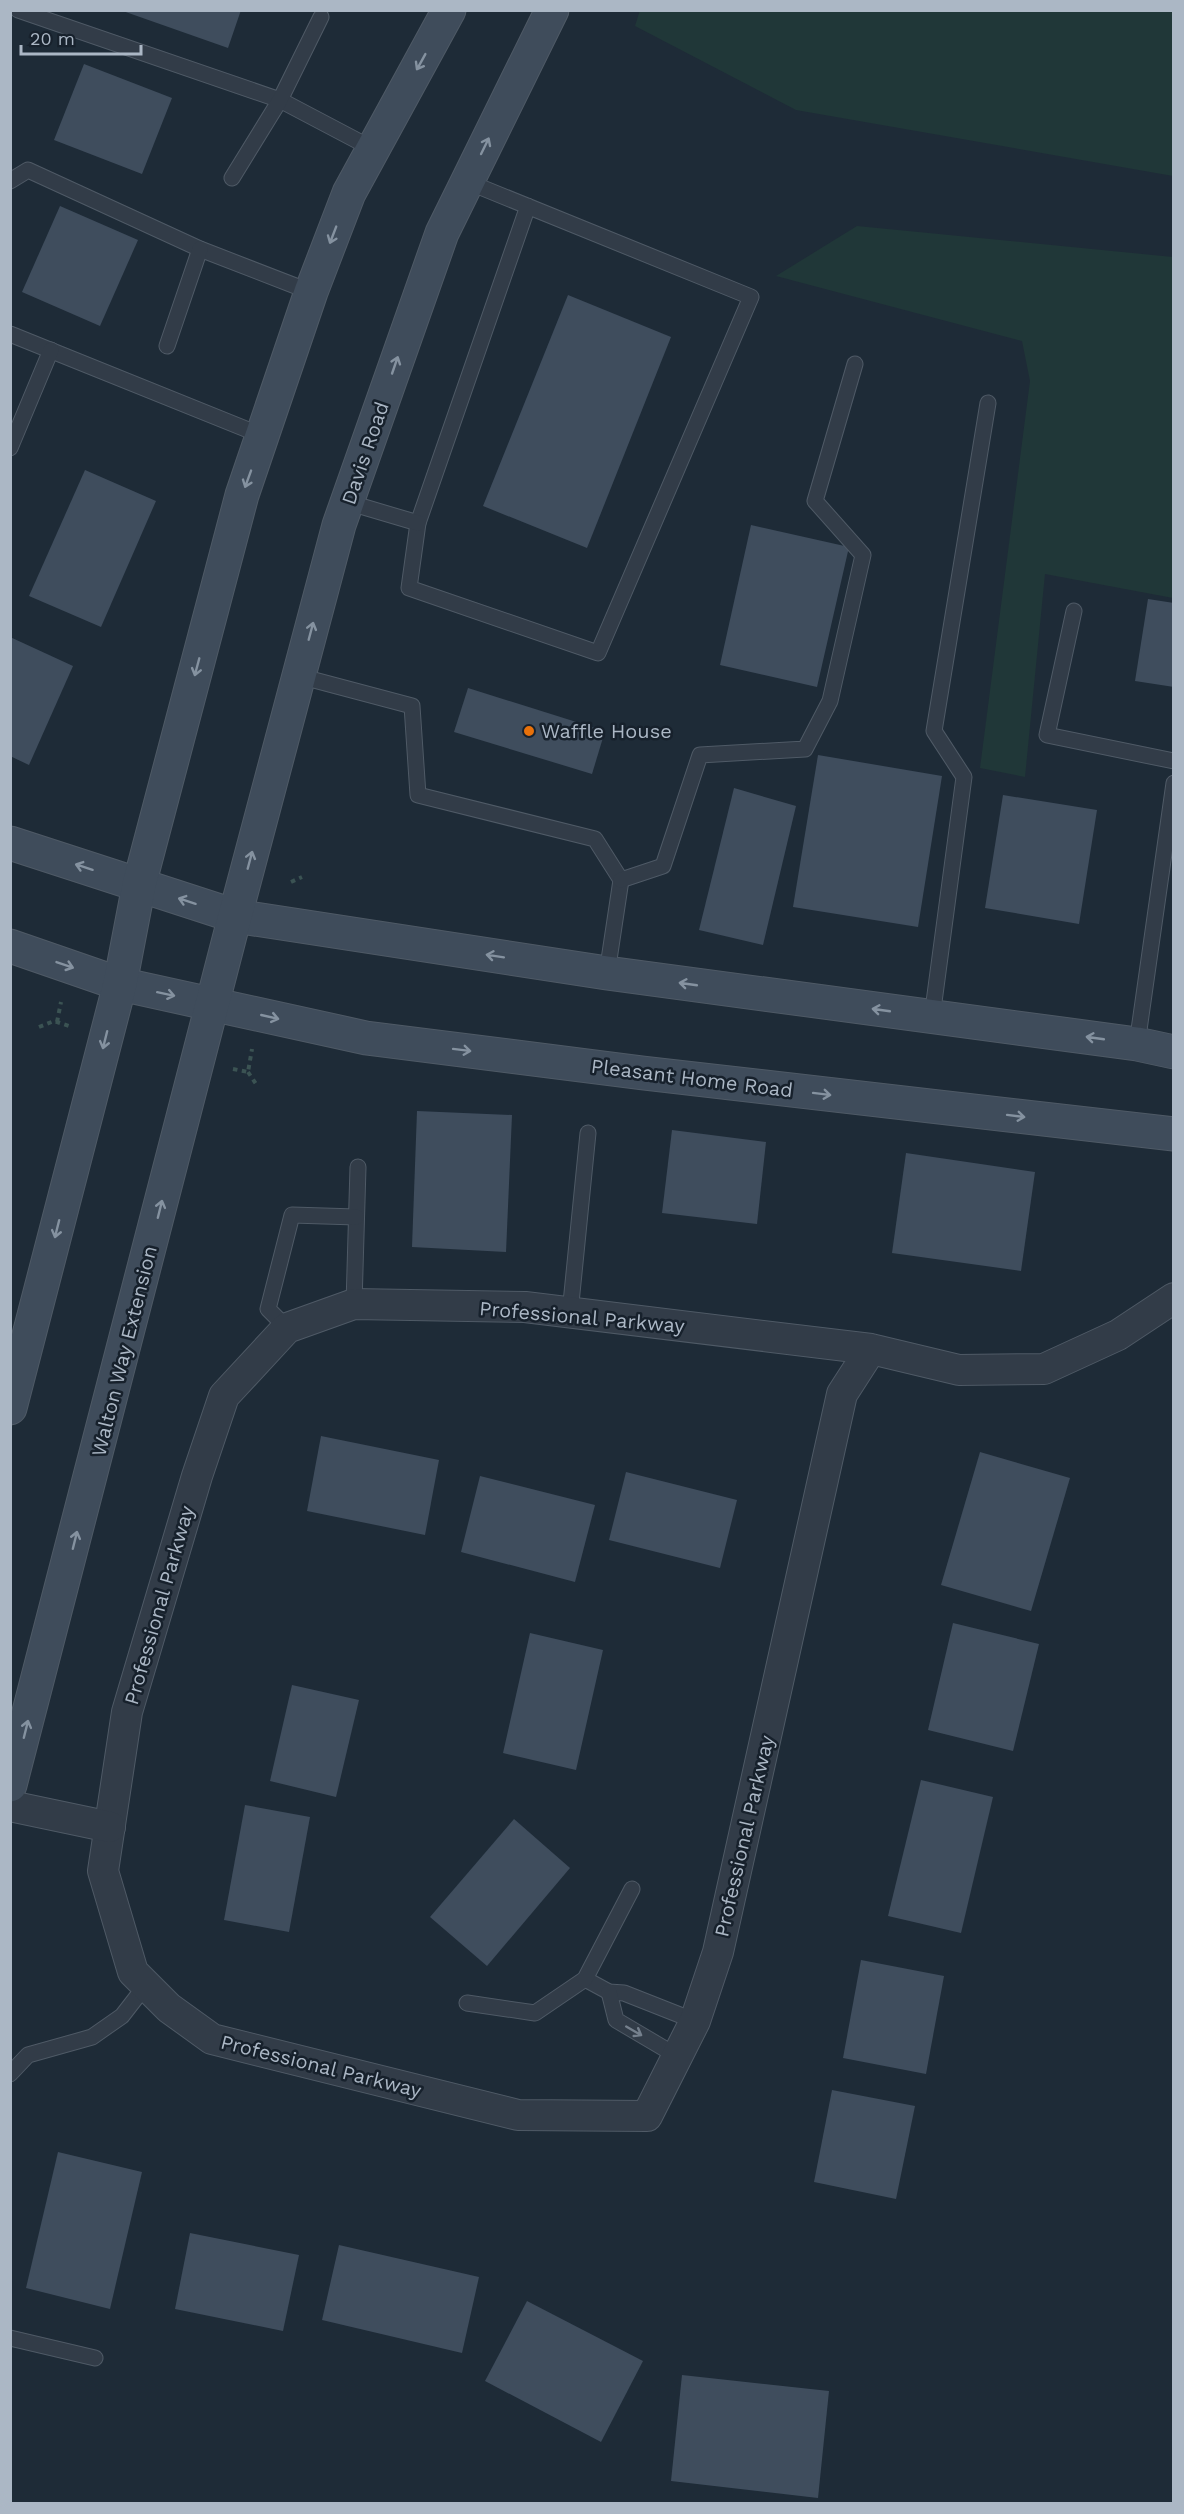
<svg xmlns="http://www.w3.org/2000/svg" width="1184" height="2514" viewBox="0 0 1184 2514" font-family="'Work Sans',sans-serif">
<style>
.green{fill:#203738}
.building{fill:#3f4d5d}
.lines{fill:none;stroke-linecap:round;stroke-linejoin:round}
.lane-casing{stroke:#4f5a66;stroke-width:17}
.street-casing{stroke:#4f5a66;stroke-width:32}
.secondary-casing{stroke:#4f5a66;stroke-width:35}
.path{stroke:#3b5353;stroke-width:4;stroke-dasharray:4.5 4.5;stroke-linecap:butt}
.lane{stroke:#323c48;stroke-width:15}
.street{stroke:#323c48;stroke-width:30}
.secondary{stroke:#3f4c5b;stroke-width:33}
.oneway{stroke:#8592a0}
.oneway2{stroke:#75808d}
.food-dot{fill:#e8710a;stroke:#17212c;stroke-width:2}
.labels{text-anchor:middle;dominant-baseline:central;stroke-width:5;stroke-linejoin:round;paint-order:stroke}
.street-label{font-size:20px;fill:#abb7c5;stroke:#17212c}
.poi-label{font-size:20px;fill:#abb7c5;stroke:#17212c;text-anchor:start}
</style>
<rect width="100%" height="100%" fill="#1e2b37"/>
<g class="green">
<path d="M 640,10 L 1173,11 L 1173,176 L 796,110 L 635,26 Z"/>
<path d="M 857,226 L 1173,257 L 1173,598 L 1045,574 L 1025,777 L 980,768 L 1030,381 L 1022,341 L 776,276 Z"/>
</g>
<g class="building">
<path d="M 120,10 L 241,10 L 228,48 Z"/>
<path d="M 84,64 L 172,98 L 142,174 L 54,140 Z"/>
<path d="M 60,206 L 138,240 L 100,326 L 22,292 Z"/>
<path d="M 568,295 L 671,337 L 587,548 L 483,506 Z"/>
<path d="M 85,470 L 156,501 L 101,627 L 29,596 Z"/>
<path d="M 751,525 L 849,547 L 817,687 L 720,665 Z"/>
<path d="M 1148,599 L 1174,603 L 1174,687 L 1135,681 Z"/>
<path d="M 10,637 L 73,666 L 29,765 L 10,756 Z"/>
<path d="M 468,688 L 605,731 L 592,774 L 454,732 Z"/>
<path d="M 818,755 L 942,776 L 918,927 L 793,907 Z"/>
<path d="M 734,788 L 796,806 L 763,945 L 699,930 Z"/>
<path d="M 1003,795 L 1097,810 L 1079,924 L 985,908 Z"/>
<path d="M 417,1111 L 512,1115 L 506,1252 L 412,1247 Z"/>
<path d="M 672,1130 L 766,1142 L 757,1224 L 662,1213 Z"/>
<path d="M 906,1153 L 1035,1172 L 1021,1271 L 892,1253 Z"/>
<path d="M 321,1436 L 439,1460 L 425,1535 L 307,1511 Z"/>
<path d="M 980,1452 L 1070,1478 L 1031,1611 L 941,1585 Z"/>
<path d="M 626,1472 L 737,1500 L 720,1568 L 609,1540 Z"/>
<path d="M 480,1476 L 595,1505 L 575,1582 L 461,1552 Z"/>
<path d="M 953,1623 L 1039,1644 L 1013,1751 L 928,1730 Z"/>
<path d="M 530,1633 L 603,1650 L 576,1770 L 503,1753 Z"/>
<path d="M 292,1685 L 359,1700 L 336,1797 L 270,1781 Z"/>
<path d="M 921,1780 L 993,1797 L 961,1933 L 888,1916 Z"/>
<path d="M 245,1805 L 310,1817 L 289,1932 L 224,1920 Z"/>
<path d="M 514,1819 L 570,1868 L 487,1966 L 430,1917 Z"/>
<path d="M 861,1960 L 944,1976 L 926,2074 L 843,2058 Z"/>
<path d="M 832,2090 L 915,2106 L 896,2199 L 814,2182 Z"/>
<path d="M 58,2152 L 142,2172 L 110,2309 L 26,2288 Z"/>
<path d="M 190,2233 L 299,2255 L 283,2331 L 175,2309 Z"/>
<path d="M 339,2245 L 479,2277 L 462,2353 L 322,2320 Z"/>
<path d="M 527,2301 L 643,2361 L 601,2442 L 485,2381 Z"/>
<path d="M 682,2375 L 829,2391 L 818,2498 L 671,2481 Z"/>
</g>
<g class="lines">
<defs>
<g id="lane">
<path d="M 18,10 L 280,100 L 373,149"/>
<path d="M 232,178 L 280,100 L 321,17"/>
<path d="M 10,181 L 28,170 L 200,249 L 311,292"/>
<path d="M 468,182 L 751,297 L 598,653 L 409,588 L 418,523 L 528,206"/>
<path d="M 10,334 L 263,436"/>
<path d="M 167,346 L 200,249"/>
<path d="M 10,448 L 51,350"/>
<path d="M 347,502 L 418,523"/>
<path d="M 1074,611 L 1047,735 L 1174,761"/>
<path d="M 299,676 L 412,706 L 418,795 L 595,839 L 621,880 L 607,973"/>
<path d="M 621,880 L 663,866 L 700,755 L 805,749 L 830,701 L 863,555 L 815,501 L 855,364"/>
<path d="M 932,1017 L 964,777 L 934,731 L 988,403"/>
<path d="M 1137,1044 L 1174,783"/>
<path d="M 354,1304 L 358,1167"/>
<path d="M 570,1313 L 588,1133"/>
<path d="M 287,1328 L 268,1309 L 292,1215 L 356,1217"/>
<path d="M 585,1979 L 609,1992 L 624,1993 L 695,2021"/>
<path d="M 609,1992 L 616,2020 L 677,2056"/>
<path d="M 467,2003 L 535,2013 L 585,1979 L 632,1889"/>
<path d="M 10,2074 L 28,2055 L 92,2037 L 122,2016 L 146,1985"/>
<path d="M 10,2338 L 95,2358"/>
</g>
<g id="street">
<path d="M 871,1349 L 842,1394 L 718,1952 L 695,2021 L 647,2116 L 518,2115 L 212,2039 L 169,2008 L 133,1972 L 103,1871 L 127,1712 L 197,1476 L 224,1396 L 287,1328 L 354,1304 L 525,1307 L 871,1349 L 959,1370 L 1044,1369 L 1118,1335 L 1174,1298"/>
<path d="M 10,1806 L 110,1827"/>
</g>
<g id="secondary">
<path d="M 10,843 L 235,916 L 607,973 L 1137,1044 L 1174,1052"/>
<path d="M 10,946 L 120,984 L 366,1038 L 643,1073 L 1174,1134"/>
<path d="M 10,1408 L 120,984 L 139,885 L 242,495 L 311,292 L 349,193 L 449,10"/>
<path d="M 10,1785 L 235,916 L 339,525 L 442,233 L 552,10"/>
</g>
</defs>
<use href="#lane" class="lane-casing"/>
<use href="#street" class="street-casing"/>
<use href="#secondary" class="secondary-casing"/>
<g class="path">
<path d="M 291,882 L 302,877"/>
<path d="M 57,1022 L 61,1002"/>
<path d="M 39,1027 L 54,1021 L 72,1027"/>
<path d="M 233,1069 L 248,1072 L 252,1049"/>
<path d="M 248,1072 L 256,1084"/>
</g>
<use href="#lane" class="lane"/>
<use href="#street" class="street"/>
<use href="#secondary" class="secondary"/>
</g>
<defs><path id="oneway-shaft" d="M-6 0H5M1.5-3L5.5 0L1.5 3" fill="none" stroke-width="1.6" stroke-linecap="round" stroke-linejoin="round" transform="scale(1.5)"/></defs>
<g class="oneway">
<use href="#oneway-shaft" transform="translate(421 62) rotate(119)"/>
<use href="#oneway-shaft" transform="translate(485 146) rotate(-64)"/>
<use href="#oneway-shaft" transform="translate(333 235) rotate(111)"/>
<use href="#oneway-shaft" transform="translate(395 365) rotate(-71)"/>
<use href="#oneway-shaft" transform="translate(248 479) rotate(110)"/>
<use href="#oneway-shaft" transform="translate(311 631) rotate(-75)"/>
<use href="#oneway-shaft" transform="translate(197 667) rotate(105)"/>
<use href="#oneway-shaft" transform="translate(250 860) rotate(-75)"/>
<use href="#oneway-shaft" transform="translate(84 867) rotate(-162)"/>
<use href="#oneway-shaft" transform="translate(187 901) rotate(-162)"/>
<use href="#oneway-shaft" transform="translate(495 956) rotate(-171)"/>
<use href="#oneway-shaft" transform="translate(65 965) rotate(19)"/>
<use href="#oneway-shaft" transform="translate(688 984) rotate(-172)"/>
<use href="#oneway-shaft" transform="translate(166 994) rotate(12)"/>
<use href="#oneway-shaft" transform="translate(881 1010) rotate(-172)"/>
<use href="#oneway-shaft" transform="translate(270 1017) rotate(13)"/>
<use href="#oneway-shaft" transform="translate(1095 1038) rotate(-172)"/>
<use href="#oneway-shaft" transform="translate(105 1040) rotate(104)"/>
<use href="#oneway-shaft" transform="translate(462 1050) rotate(7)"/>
<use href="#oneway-shaft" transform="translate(822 1094) rotate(7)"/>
<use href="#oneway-shaft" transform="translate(1016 1116) rotate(7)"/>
<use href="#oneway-shaft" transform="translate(160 1209) rotate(-76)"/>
<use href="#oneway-shaft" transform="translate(57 1229) rotate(104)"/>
<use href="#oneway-shaft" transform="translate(75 1540) rotate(-76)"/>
<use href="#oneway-shaft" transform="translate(26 1729) rotate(-76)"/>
</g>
<use class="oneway2" href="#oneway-shaft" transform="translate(634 2031) rotate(30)"/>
<circle class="food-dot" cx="529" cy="731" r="6"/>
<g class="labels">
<g class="street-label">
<text transform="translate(365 453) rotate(-71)">Davis Road</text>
<text transform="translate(692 1078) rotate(7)">Pleasant Home Road</text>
<text transform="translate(582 1317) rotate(5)">Professional Parkway</text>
<text transform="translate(124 1351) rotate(-76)">Walton Way Extension</text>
<text transform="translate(159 1605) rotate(-74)">Professional Parkway</text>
<text transform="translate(744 1836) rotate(-77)">Professional Parkway</text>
<text transform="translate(321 2066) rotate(14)">Professional Parkway</text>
</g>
<g class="poi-label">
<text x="541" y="731">Waffle House</text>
</g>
</g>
<rect width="1184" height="2514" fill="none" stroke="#abb7c5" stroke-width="24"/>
<path d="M21 45v9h120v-9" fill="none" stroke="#abb7c5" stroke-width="3"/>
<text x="30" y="45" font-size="18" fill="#abb7c5" stroke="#17212c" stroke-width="4.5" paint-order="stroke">20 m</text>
</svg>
